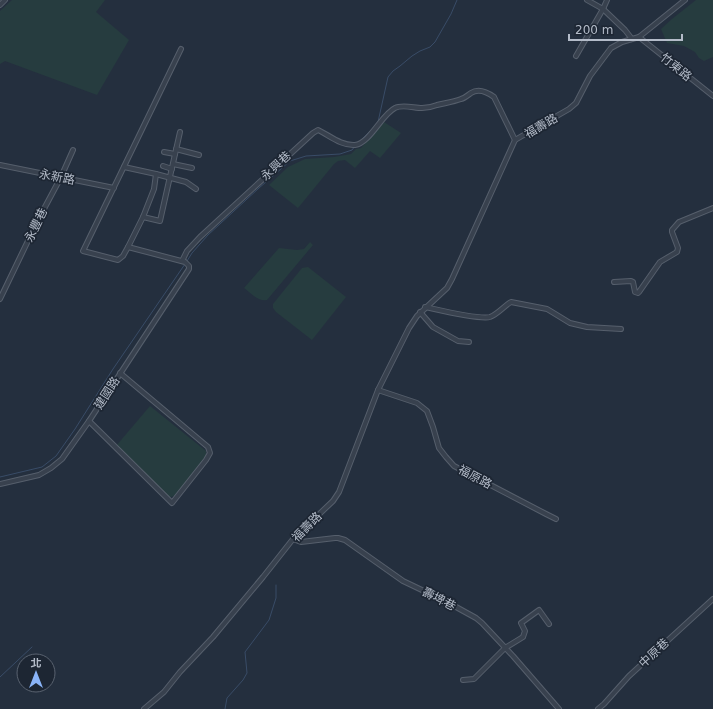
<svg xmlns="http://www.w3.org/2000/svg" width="713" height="709" viewBox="0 0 713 709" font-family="'DejaVu Sans','Noto Sans TC',sans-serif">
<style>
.green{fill:#263c3f}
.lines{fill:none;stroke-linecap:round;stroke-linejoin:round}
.stream{stroke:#394c67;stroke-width:1}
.minor-casing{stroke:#565f6c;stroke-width:6}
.minor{stroke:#38414e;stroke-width:4}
.labels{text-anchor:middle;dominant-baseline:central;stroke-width:3.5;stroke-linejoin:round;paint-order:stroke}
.street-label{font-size:12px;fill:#b4bcc9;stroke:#1d2633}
</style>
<rect width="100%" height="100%" fill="#242f3e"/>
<g class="green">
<path d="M 12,0 L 105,0 L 96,12 L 129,40 L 97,95 L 5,61 L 0,64 L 0,11 Z"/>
<path d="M 696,0 L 713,0 L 713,57 L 704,61 L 699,58 L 695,52 L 684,46 L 667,43 L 661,29 L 672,19 Z"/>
<path d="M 384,122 L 401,133 L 380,158 L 370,151 L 355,168 L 345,160 L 338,161 L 334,164 L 298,208 L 269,185 L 288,167 L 305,159 L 334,157 L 351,154 L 356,149 L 361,148 Z"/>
<path d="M 310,242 L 313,245 L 267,300 C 258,302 251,293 244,288 L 279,248 L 297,250 L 304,249 Z"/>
<path d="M 308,267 L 346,297 L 312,340 L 276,312 L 273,308 L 273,304 L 302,268 Z"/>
<path d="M 150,406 L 206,451 L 206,456 L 205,458 L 176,495 L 171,497 L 168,496 L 116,446 Z"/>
</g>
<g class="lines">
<g class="stream">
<path d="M 378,122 L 388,77 L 393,71 L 400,66 L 412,56 L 420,51 L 430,47 L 435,42 L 451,14 L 457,0"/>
<path d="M 360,141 L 372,129"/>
<path d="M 187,261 L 192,253 L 208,235 L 259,188 L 290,161 L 306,156 L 340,154 L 352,150 L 355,146"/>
<path d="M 0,477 L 42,467 L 56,456 L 75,429 L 113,369 L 185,264"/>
<path d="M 0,677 L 32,647"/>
<path d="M 225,709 L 227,698 L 243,680 L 247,673 L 245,652 L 269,620 L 276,598 L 276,585"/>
</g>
<defs>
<g id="minor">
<path d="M 587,0 L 603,9 L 625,30 L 632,39"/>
<path d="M 0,5 L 5,0"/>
<path d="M 639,37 L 713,96"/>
<path d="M 576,56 L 603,9 L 607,0"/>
<path d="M 176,149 L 199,155"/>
<path d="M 164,152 L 175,154"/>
<path d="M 173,164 L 192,168"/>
<path d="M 0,165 L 114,188"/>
<path d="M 163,166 L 172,169"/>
<path d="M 156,174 L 186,182 L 196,189"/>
<path d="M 143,217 L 160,221 L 180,132"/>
<path d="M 128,247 L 123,256 L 118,260 L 83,251 L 181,49"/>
<path d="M 182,261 L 187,251 L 200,237 L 313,133 L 318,130 C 329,135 341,146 355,145 C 370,143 382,114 395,108 C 402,104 414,108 422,108 C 427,108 432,107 437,105 C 445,103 453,102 461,99 C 465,98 468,95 471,93 C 479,88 487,92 494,97 L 515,140"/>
<path d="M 614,282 L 631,281 L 633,282 L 635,292 L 638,293 L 639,292 L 660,262 L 677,252 L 678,248 L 672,232 L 672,230 L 679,222 L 713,208"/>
<path d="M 0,299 L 38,220 L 61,177 L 73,150"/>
<path d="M 425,307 C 439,310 480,320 490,317 C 498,314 504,306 511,302 L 547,309 L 552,312 L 570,323 L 587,327 L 621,329"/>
<path d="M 420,312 L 433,327 L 458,341 L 469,342"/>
<path d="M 378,390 L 417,403 L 427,411 L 433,427 L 439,448 L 446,457 L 454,466 L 546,514 L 556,519"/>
<path d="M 89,421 L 172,503 L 206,460 L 210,453 L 208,447 L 120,373"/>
<path d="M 0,484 L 39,475 L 51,468 L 62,459 L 89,421 L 189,269 L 189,266 L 185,262 L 128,247 L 143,217 L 154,189 L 156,174 L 124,167"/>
<path d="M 293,539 L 301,542 L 335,538 L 338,538 L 345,540 L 403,581 L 447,602 L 476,618 L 482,623 L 513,656 L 559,709"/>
<path d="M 463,680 L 474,679 L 505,648 L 523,637 L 525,631 L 521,623 L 539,610 L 549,624"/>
<path d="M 144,709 L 164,692 L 180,672 L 213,637 L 263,577 L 293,539 L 333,501 L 339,492 L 378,390 L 409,328 L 417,316 L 447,288 L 452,279 L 515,140 L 569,109 L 576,103 L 590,76 L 611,48 L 622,42 L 639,37 L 685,0"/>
<path d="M 598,709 L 604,704 L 629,676 L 713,599"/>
</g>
</defs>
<use href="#minor" class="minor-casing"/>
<use href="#minor" class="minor"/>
</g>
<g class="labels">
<g class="street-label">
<text transform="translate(676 67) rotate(39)">竹東路</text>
<text transform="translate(541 126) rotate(-30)">福壽路</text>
<text transform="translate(276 166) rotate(-43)">永興巷</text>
<text transform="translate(57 177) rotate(11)">永新路</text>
<text transform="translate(36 225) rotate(-64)">永豐巷</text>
<text transform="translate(107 393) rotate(-57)">建國路</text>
<text transform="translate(475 477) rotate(28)">福原路</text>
<text transform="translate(307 527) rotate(-45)">福壽路</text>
<text transform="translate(439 599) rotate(27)">壽埤巷</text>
<text transform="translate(654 653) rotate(-43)">中原巷</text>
</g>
</g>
<g transform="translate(36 673)"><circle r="19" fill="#1d2633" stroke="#59626f"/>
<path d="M0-3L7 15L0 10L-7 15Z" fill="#8ab4f8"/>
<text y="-6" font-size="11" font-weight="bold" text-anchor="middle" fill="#b4bcc9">北</text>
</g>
<path d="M569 34v6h113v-6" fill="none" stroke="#b4bcc9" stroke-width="2"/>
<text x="575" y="34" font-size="12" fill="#b4bcc9" stroke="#1d2633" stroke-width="3" paint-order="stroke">200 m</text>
</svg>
